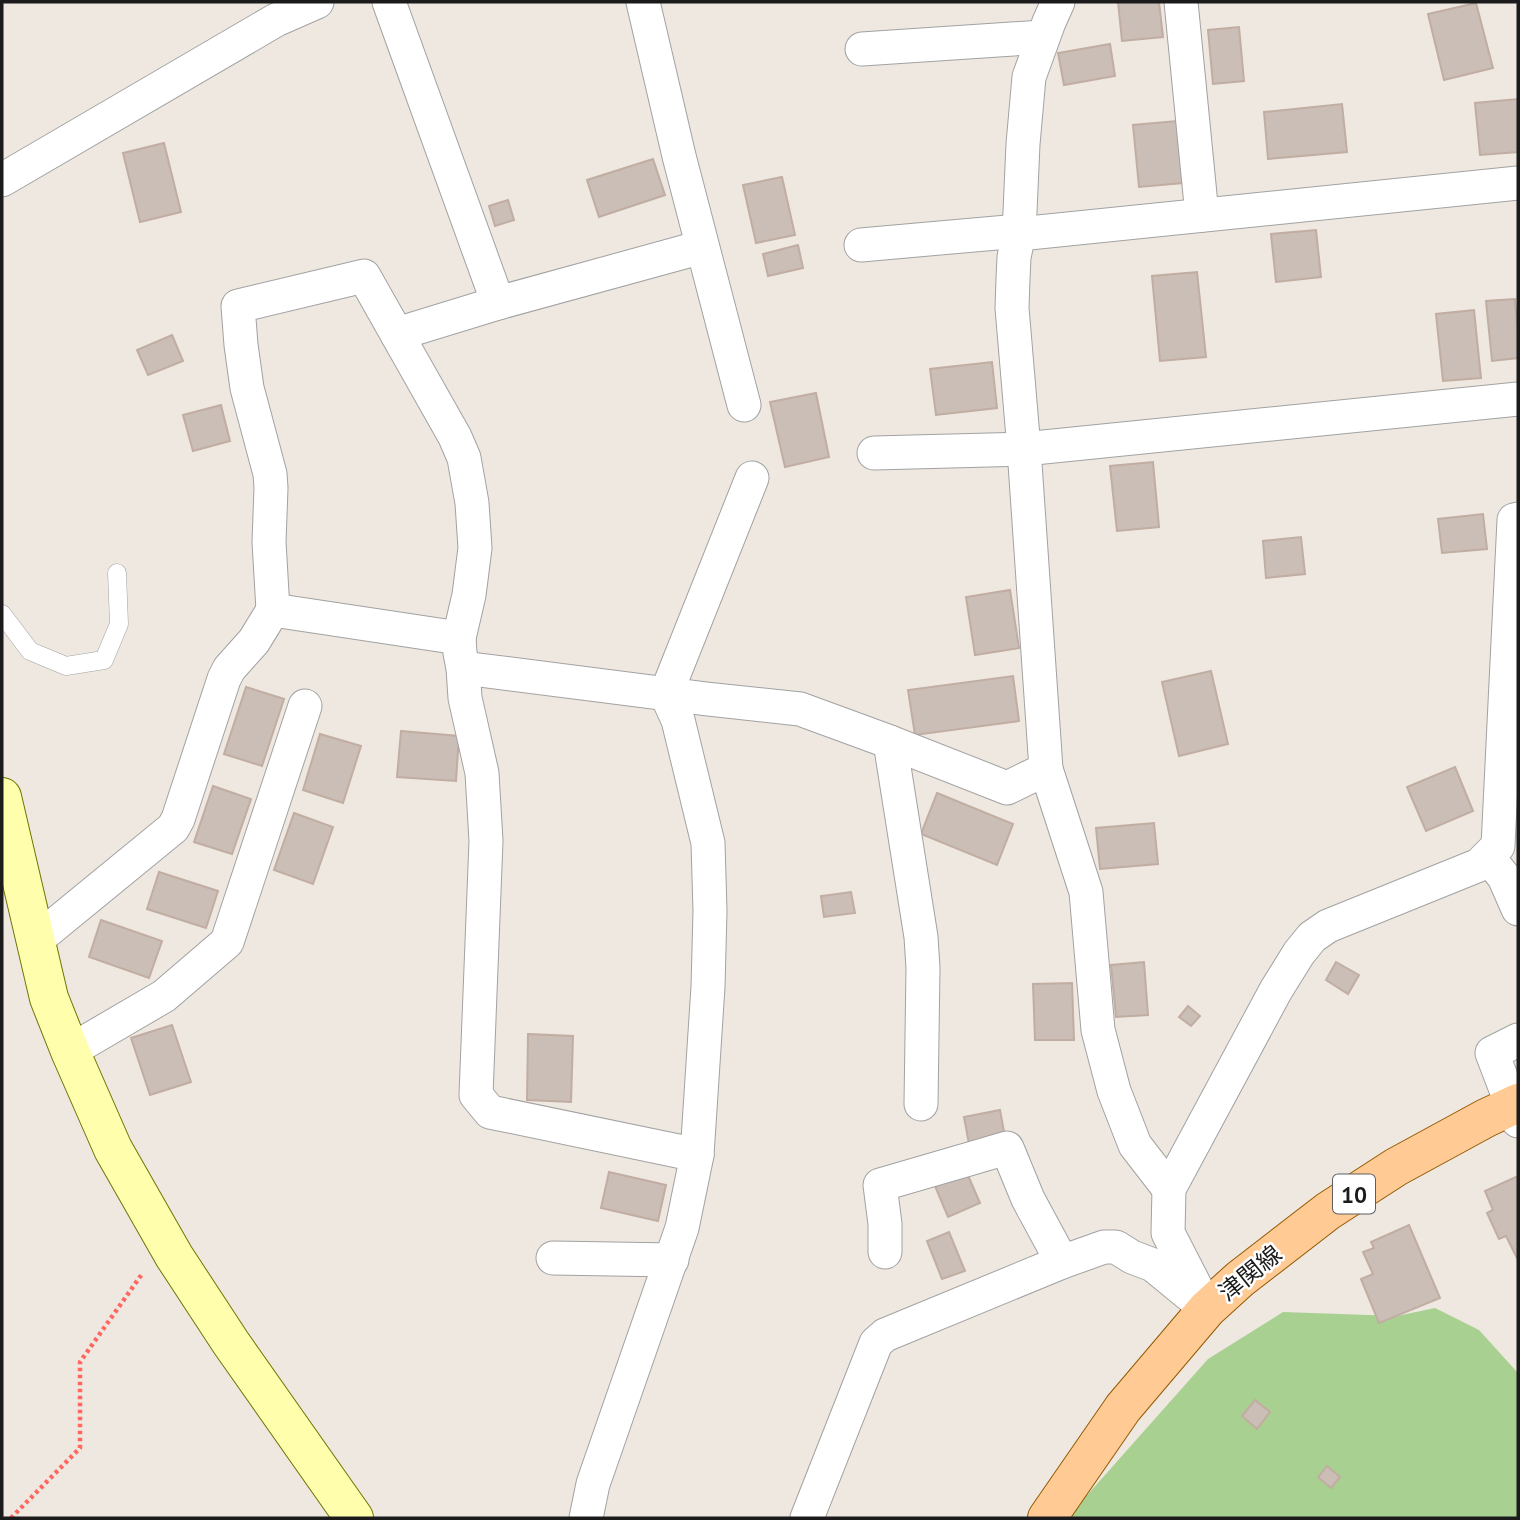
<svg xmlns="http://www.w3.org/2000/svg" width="1520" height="1520" viewBox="0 0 1520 1520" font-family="'PT Sans','Noto Sans JP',sans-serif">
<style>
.forest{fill:#a8d191}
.building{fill:#cabeb6;stroke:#c1ada1;stroke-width:2}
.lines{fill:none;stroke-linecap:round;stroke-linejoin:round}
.lane-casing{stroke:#a2a2a2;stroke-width:19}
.street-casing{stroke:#a2a2a2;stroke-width:35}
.secondary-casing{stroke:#6f7500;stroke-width:40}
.primary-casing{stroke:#935900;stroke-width:40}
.path{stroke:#ff6760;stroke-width:4.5;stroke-dasharray:3.5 3.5;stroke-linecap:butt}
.lane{stroke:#fff;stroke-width:18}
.street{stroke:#fff;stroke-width:33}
.secondary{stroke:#fffead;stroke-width:38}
.primary{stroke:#ffca94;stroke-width:38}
.labels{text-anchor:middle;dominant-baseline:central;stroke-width:5;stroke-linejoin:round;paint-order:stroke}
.shield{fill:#fff;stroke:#5f5f5f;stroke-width:2}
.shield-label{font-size:23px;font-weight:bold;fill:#1b1b1b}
.street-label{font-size:24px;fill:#1b1b1b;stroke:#fff}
</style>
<rect width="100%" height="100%" fill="#eee8e0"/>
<path class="forest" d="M 1435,1308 L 1479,1330 L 1518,1373 L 1518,1518 L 1070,1518 L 1073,1511 L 1208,1359 L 1283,1312 L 1397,1316 Z"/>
<g class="building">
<path d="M 1118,2 L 1159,2 L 1163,37 L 1122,41 Z"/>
<path d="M 1476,3 L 1493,68 L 1444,80 L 1428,14 Z"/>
<path d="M 1239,27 L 1244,81 L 1213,84 L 1208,30 Z"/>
<path d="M 1110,44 L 1115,76 L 1064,85 L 1058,53 Z"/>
<path d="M 1518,99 L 1518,152 L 1480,155 L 1475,103 Z"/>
<path d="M 1342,104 L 1347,152 L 1268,159 L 1264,112 Z"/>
<path d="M 1177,121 L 1183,183 L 1139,187 L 1133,125 Z"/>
<path d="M 164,143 L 181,212 L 140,222 L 123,153 Z"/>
<path d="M 653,159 L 665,195 L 599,217 L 587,180 Z"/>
<path d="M 782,177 L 795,235 L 756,243 L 743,185 Z"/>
<path d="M 508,200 L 514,220 L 495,226 L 489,206 Z"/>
<path d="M 1316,230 L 1321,277 L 1276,282 L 1271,234 Z"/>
<path d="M 798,245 L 803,268 L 768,276 L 763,254 Z"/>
<path d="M 1197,272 L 1206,357 L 1160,361 L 1152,276 Z"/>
<path d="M 1515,299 L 1518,338 L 1518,358 L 1492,361 L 1486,301 Z"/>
<path d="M 1474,310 L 1481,378 L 1443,381 L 1436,314 Z"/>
<path d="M 172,335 L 183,361 L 148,375 L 137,350 Z"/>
<path d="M 992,362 L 997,408 L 936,415 L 930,369 Z"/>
<path d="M 816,393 L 829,457 L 785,467 L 770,402 Z"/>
<path d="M 221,405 L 230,441 L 193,451 L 183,415 Z"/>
<path d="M 1153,462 L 1159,527 L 1117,531 L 1110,466 Z"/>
<path d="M 1483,514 L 1487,549 L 1442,553 L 1438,519 Z"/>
<path d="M 1301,537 L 1305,574 L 1266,578 L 1263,541 Z"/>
<path d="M 1010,590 L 1019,648 L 975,655 L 966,597 Z"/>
<path d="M 1211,671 L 1228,744 L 1179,756 L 1162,682 Z"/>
<path d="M 1013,676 L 1019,721 L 915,735 L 908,690 Z"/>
<path d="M 246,687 L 284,699 L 262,766 L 224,754 Z"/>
<path d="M 401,731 L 459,736 L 456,781 L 397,777 Z"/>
<path d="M 320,734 L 361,746 L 343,803 L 303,790 Z"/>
<path d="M 1455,767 L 1473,811 L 1426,831 L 1407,787 Z"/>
<path d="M 213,786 L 251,799 L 232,854 L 194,842 Z"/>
<path d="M 937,793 L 1013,824 L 997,865 L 921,834 Z"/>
<path d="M 294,813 L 333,827 L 313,884 L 274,870 Z"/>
<path d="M 1154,823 L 1158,864 L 1100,869 L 1096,828 Z"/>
<path d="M 159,872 L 218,891 L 206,928 L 147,909 Z"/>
<path d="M 851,892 L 855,913 L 824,917 L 821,896 Z"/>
<path d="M 101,920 L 162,941 L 149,978 L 89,957 Z"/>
<path d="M 1144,962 L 1148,1015 L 1116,1017 L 1111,965 Z"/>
<path d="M 1336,962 L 1359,975 L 1348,994 L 1326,980 Z"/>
<path d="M 1072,983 L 1074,1040 L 1035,1040 L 1033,984 Z"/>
<path d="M 1188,1006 L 1200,1016 L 1191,1026 L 1179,1017 Z"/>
<path d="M 172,1025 L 191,1082 L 150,1095 L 131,1038 Z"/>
<path d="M 528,1034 L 573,1036 L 571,1102 L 527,1100 Z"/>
<path d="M 1000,1110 L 1005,1137 L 969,1144 L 964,1117 Z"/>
<path d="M 609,1172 L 666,1185 L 658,1221 L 601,1208 Z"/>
<path d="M 967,1173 L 980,1203 L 948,1217 L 935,1186 Z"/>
<path d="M 1518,1176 L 1518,1257 L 1517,1258 L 1506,1236 L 1499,1239 L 1487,1213 L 1493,1210 L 1485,1191 Z"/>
<path d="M 1409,1225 L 1440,1298 L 1379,1323 L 1361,1279 L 1373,1274 L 1363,1252 L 1374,1248 L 1371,1242 Z"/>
<path d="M 949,1232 L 965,1271 L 942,1279 L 927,1241 Z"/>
<path d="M 1255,1400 L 1270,1412 L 1257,1429 L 1242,1416 Z"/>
<path d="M 1327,1466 L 1340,1477 L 1331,1488 L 1318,1477 Z"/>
</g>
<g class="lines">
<defs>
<path id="lane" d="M 2,614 L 30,651 L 66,666 L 104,660 L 119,624 L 117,573"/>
<g id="street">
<path d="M 389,2 L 498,303"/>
<path d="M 643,2 L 679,156 L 744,405"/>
<path d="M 1058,2 L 1049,22 L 1029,77 L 1023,144 L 1019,234 L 1014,257 L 1013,279 L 1012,308 L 1024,449 L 1046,769 L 1086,892 L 1098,1030 L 1114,1091 L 1135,1145 L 1169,1189"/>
<path d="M 1181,2 L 1202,215"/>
<path d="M 862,49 L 1043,37"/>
<path d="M 2,180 L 276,20 L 317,2"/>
<path d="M 1019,234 L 1518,183"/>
<path d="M 861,245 L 1019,231"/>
<path d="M 397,334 L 498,303 L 702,247"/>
<path d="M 874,453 L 1024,449 L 1518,399"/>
<path d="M 273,610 L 269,542 L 271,488 L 270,474 L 247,388 L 241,345 L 238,306 L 364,276 L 455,437 L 464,458 L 472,503 L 475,548 L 469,595 L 459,638 L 460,653 L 463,668 L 465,698 L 482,773 L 486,841 L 476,1095 L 490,1112 L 697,1155"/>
<path d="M 463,668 L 707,699 L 800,709 L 890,742 L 1007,788 L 1046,769"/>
<path d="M 890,742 L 921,937 L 923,968 L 921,1104"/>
<path d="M 1488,857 L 1504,877 L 1518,909"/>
<path d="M 35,941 L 173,828 L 178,819 L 224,679 L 229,669 L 254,641 L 273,610 L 459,638"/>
<path d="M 1518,1040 L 1492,1053 L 1518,1121"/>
<path d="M 70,1051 L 164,996 L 227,942 L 305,706"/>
<path d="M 885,1252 L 885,1224 L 880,1185 L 1007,1148 L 1028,1199 L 1062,1262"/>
<path d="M 553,1258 L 672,1260"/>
<path d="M 1207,1309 L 1168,1233 L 1169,1189 L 1276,990 L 1299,953 L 1312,937 L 1328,926 L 1479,865 L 1498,846 L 1514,520 L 1518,519"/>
<path d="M 586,1518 L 593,1484 L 682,1228 L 697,1155 L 708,987 L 710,911 L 708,843 L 678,720 L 666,694 L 752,478"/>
<path d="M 807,1518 L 876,1343 L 885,1335 L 1062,1262 L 1104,1247 L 1116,1247 L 1132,1257 L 1153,1265 L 1197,1301"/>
</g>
<path id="secondary" d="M 2,797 L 49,998 L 70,1051 L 113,1149 L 174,1256 L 231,1343 L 354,1518"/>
<path id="primary" d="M 1047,1518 L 1123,1408 L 1207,1309 L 1240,1279 L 1328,1211 L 1396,1167 L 1486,1118 L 1518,1103"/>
</defs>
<use href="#lane" class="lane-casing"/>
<use href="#street" class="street-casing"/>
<use href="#secondary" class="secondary-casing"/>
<use href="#primary" class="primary-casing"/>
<path class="path" d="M 11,1518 L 80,1448 L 80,1362 L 142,1274"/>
<use href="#lane" class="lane"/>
<use href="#street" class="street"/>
<use href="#secondary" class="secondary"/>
<use href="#primary" class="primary"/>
</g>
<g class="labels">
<rect class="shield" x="1333" y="1174.5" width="42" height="39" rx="5"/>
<g class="shield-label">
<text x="1354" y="1194">10</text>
</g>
<g class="street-label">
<text transform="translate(1250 1273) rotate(-39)">津関線</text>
</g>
</g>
<rect width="1520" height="1520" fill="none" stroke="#1b1b1b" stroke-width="7"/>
</svg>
